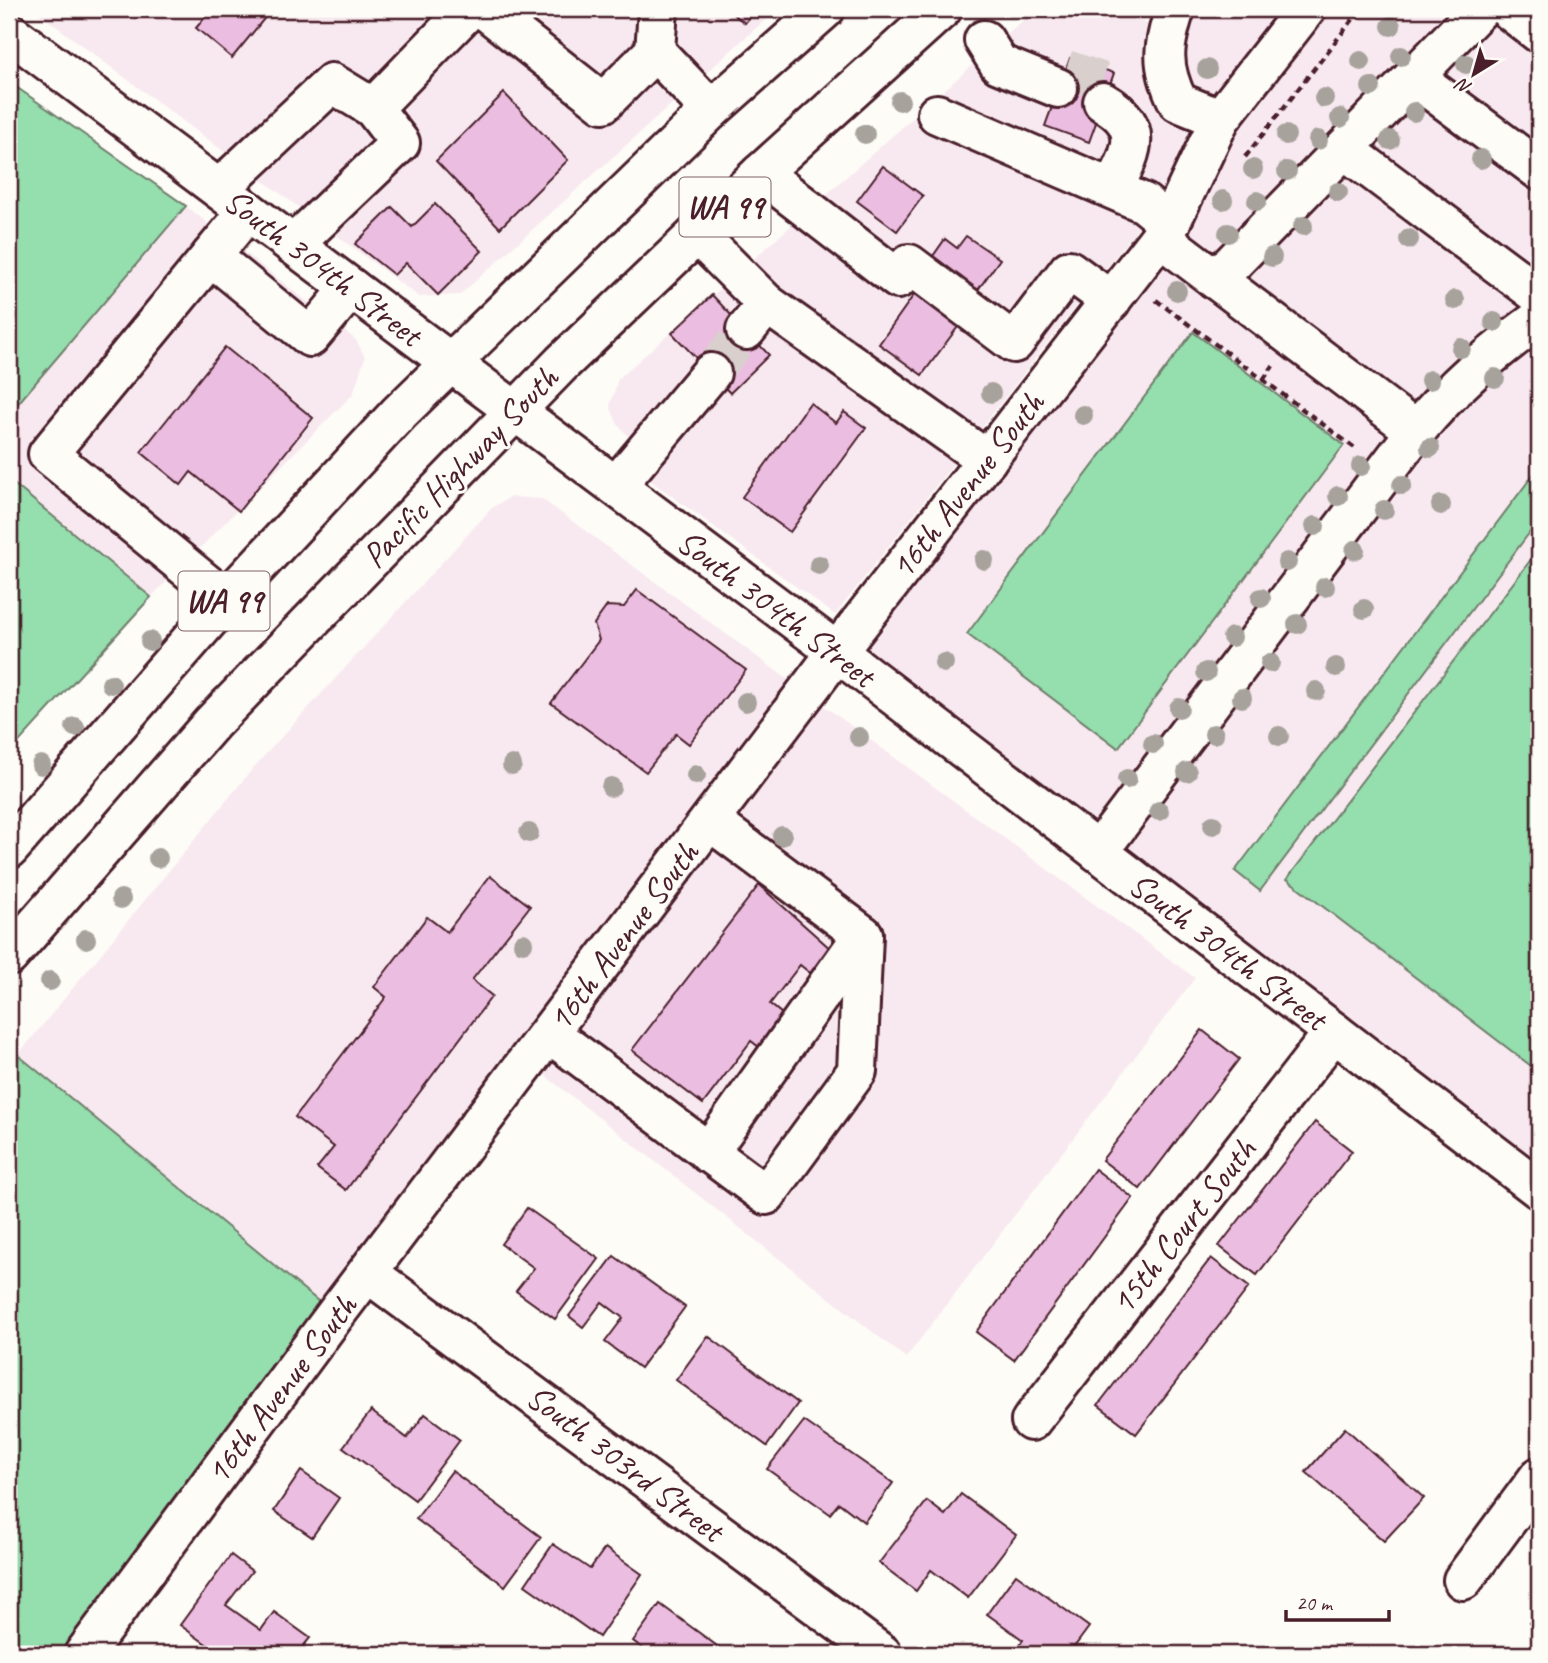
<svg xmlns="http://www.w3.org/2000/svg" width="1548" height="1663" viewBox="0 0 1548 1663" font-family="Caveat,sans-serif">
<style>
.built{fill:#f8e9f0}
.green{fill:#95dead;stroke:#707e6c;stroke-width:2}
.building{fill:#ebbde0;stroke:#4a1f2b;stroke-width:2}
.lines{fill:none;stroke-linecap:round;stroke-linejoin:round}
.minor-tunnel{stroke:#d9d0ce;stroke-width:38;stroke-dasharray:38 19;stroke-linecap:butt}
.minor-casing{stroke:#4a1f2b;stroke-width:44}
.major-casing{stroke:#4a1f2b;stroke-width:44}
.path{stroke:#4a1f2b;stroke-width:4.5;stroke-dasharray:7 5;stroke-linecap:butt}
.minor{stroke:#fdfcf7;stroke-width:38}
.major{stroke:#fdfcf7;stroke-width:38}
.tree{fill:#a7a29c}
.labels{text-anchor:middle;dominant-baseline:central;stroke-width:6;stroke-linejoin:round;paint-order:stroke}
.shield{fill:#fdfcf7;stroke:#806168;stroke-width:2}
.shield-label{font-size:33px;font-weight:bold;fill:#4a1f2b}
.street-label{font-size:35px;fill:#4a1f2b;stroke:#fdfcf7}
</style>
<rect width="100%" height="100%" fill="#fdfcf7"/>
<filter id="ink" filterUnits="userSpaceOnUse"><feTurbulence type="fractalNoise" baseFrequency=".0143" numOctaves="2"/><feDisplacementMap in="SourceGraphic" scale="14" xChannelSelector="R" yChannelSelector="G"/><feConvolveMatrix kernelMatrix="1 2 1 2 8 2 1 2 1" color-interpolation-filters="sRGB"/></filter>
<g filter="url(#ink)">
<g class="built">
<path d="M 33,9 L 777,9 L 460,295 L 419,297 Z"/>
<path d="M 1036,9 L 1112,9 L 1148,24 L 1152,9 L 1539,9 L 1539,1189 L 837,652 L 1170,225 L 1165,193 L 835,615 L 625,462 L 636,444 L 618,425 L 610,406 L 618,379 Z"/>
<path d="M 186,206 L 356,340 L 365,357 L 353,394 L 151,597 L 9,480 L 9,414 Z"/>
<path d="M 510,497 L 542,499 L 1195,978 L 906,1358 L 510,1048 L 318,1301 L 18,1055 L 254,767 L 492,508 Z"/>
</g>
<g class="green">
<path d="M 9,82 L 186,206 L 9,414 Z"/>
<path d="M 1193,332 L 1344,445 L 1118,748 L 967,634 Z"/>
<path d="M 1539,467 L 1539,520 L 1260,891 L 1235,871 Z"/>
<path d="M 9,480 L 151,597 L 9,753 Z"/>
<path d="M 1539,549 L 1539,1072 L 1287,879 Z"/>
<path d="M 18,1055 L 335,1315 L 83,1654 L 9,1654 L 9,1067 Z"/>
</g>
<g class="building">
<path d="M 212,9 L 272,9 L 232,58 L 196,28 Z"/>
<path d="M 726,9 L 756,9 L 745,23 Z"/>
<path d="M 1070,58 L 1114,73 L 1089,142 L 1045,126 Z"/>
<path d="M 504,93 L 568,160 L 500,228 L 436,161 Z"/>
<path d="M 883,166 L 923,196 L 897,231 L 857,201 Z"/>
<path d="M 435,204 L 482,251 L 438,295 L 406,263 L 394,275 L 355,244 L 392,207 L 412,227 Z"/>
<path d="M 966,236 L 1000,259 L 972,298 L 926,266 L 945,239 L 957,248 Z"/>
<path d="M 916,292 L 960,324 L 922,375 L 879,344 Z"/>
<path d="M 712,295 L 769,355 L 730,393 L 672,333 Z"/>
<path d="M 225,347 L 313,418 L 239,511 L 191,472 L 181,485 L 141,452 Z"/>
<path d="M 810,403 L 836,423 L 844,412 L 866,428 L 790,532 L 742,497 Z"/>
<path d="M 637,590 L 746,670 L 689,744 L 676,734 L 646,772 L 551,703 L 599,640 L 594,624 L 607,606 L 624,607 Z"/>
<path d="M 490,876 L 530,906 L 472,980 L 492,996 L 346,1190 L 317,1168 L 334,1147 L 295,1117 L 386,997 L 374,987 L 427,917 L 447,932 Z"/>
<path d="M 759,885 L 833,951 L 815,977 L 800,965 L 770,1004 L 788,1019 L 763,1050 L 751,1041 L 703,1104 L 632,1050 Z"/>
<path d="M 1202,1030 L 1239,1059 L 1140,1189 L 1102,1160 Z"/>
<path d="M 1315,1122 L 1352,1151 L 1257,1275 L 1219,1246 Z"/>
<path d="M 1095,1169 L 1133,1198 L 1014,1360 L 976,1332 Z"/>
<path d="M 527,1208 L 599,1259 L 555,1319 L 516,1291 L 534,1268 L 501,1244 Z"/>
<path d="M 614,1256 L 685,1307 L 640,1368 L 605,1342 L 623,1318 L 602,1302 L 583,1327 L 569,1316 Z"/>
<path d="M 1211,1258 L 1249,1287 L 1136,1434 L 1098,1405 Z"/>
<path d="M 708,1336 L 798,1403 L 767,1446 L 676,1380 Z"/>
<path d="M 371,1411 L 407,1438 L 425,1414 L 460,1440 L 415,1500 L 343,1447 Z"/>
<path d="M 804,1421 L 893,1483 L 864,1522 L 839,1503 L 830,1514 L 767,1469 Z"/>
<path d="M 1345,1428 L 1424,1498 L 1384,1541 L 1306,1472 Z"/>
<path d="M 301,1471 L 339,1498 L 312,1537 L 274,1511 Z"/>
<path d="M 452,1471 L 541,1537 L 505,1586 L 416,1519 Z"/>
<path d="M 961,1494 L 1016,1535 L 968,1598 L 931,1570 L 916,1591 L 879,1563 L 927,1501 L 945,1515 Z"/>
<path d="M 553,1544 L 590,1569 L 605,1548 L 642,1574 L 599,1637 L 525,1585 Z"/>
<path d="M 231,1555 L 252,1571 L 226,1605 L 261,1630 L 274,1612 L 310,1638 L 297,1654 L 220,1654 L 180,1625 Z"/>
<path d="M 1016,1574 L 1089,1627 L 1069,1654 L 1013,1654 L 1023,1640 L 987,1614 Z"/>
<path d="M 1539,1587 L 1539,1601 L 1532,1596 Z"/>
<path d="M 660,1604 L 728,1654 L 650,1654 L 633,1641 Z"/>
<path d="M 1539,1610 L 1539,1632 L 1529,1623 Z"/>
</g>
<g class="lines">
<g class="minor-tunnel">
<path d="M 1066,69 L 1110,84"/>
<path d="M 711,373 L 746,330"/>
</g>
<defs>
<g id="minor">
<path d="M 484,9 L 603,103 L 655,51 L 711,110"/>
<path d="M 1175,9 C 1163,46 1160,65 1178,102 L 1220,119"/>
<path d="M 1508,9 L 1539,33"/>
<path d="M 9,32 L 837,652 L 1539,1189"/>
<path d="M 984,40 L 999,64 L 1058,88"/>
<path d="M 655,51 L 658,9"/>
<path d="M 1414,77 L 1539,170"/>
<path d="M 1103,102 C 1147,127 1131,153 1113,189"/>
<path d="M 937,114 L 1144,203 L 1170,224"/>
<path d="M 1344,149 L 1539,295"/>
<path d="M 761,173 L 898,279 L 909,264 L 1014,343 L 1069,270 L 1111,301"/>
<path d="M 219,189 L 332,83 L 373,108"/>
<path d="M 697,234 L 767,304 L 746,330"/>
<path d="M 293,245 L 400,143 L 373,108 L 469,9"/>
<path d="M 211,256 L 310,337 L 351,288"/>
<path d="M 1216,280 L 1480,9"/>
<path d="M 767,304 L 987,460"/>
<path d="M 1416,431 C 1455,384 1489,355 1539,319"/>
<path d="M 616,486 L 711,373"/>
<path d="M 226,600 L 48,454 L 248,211"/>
<path d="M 1098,852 L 1416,431 L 1160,237"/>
<path d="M 549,1033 L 766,1195 L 857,1071 L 863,935 L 710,821"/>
<path d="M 708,1153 L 863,935"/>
<path d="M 368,1273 L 882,1654"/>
<path d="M 1031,1421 L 1334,1032"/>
<path d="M 1463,1580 L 1539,1477"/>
<path d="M 84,1654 L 335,1315 L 837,652 L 1170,224 L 1220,119 L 1306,9"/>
</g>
<g id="major">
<path d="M 9,849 L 226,600 L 399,413 L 711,110 L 825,9"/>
<path d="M 9,956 L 212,723 L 562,363 L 761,173 L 942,9"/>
</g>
</defs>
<use href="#minor" class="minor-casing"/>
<use href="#major" class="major-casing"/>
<g class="path">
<path d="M 1245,157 L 1361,9"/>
<path d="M 1156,300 L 1356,449"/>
<path d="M 1263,380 L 1273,366"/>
</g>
<use href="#minor" class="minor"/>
<use href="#major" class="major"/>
</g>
<g class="tree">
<circle cx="1391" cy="26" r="10"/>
<circle cx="1401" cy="56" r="10"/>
<circle cx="1361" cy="61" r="10"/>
<circle cx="1466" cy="64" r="10"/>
<circle cx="1207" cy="69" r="10"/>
<circle cx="1371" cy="87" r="10"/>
<circle cx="1324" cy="98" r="10"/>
<circle cx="900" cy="101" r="10"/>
<circle cx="1414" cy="112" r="10"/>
<circle cx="1340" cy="118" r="10"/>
<circle cx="865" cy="134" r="10"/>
<circle cx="1286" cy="135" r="10"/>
<circle cx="1318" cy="140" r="10"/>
<circle cx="1390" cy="140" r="10"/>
<circle cx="1481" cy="159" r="10"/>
<circle cx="1253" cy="169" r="10"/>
<circle cx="1287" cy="171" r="10"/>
<circle cx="1338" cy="192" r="10"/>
<circle cx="1223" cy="200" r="10"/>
<circle cx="1257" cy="201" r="10"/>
<circle cx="1303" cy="226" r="10"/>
<circle cx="1228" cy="233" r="10"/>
<circle cx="1409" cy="239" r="10"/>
<circle cx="1272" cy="257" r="10"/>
<circle cx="1177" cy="291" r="10"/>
<circle cx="1455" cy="300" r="10"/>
<circle cx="1494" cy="322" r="10"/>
<circle cx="1461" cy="348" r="10"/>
<circle cx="1495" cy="378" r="10"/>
<circle cx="1430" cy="380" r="10"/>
<circle cx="991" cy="393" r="10"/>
<circle cx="1083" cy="415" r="10"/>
<circle cx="1430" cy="448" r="10"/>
<circle cx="1361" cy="466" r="10"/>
<circle cx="1402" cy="485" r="10"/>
<circle cx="1338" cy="496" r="10"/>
<circle cx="1441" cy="505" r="10"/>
<circle cx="1384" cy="510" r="10"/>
<circle cx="1315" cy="526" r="10"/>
<circle cx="1355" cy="550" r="10"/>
<circle cx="984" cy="560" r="10"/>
<circle cx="1287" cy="562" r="10"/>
<circle cx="819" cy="565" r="10"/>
<circle cx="1325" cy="587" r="10"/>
<circle cx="1261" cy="598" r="10"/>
<circle cx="1364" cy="609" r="10"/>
<circle cx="1297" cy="624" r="10"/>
<circle cx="1232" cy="637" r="10"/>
<circle cx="150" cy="641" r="10"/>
<circle cx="944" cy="663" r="10"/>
<circle cx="1270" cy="663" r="10"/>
<circle cx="1336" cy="667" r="10"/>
<circle cx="1206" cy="672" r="10"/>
<circle cx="111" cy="684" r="10"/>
<circle cx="1316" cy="691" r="10"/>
<circle cx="1242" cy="698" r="10"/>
<circle cx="746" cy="702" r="10"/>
<circle cx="1179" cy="708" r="10"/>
<circle cx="75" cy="727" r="10"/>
<circle cx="1214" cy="734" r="10"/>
<circle cx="1279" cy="736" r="10"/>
<circle cx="859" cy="737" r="10"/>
<circle cx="1153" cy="744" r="10"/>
<circle cx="41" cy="765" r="10"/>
<circle cx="512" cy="765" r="10"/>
<circle cx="1187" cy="772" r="10"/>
<circle cx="696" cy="775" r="10"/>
<circle cx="1127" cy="779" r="10"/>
<circle cx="611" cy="787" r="10"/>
<circle cx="1159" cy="811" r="10"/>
<circle cx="1213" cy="825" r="10"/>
<circle cx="529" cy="833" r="10"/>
<circle cx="782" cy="836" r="10"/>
<circle cx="158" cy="858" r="10"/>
<circle cx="121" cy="899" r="10"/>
<circle cx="86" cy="939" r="10"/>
<circle cx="523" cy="943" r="10"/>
<circle cx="50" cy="981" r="10"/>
</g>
</g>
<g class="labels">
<g class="shield">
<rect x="679.5" y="177.5" width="91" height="59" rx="5"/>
<rect x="178.5" y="571.5" width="91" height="59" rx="5"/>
</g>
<g class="shield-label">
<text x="725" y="207">WA 99</text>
<text x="224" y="601">WA 99</text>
</g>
<g class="street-label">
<text transform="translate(323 267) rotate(37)">South 304th Street</text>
<text transform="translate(460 467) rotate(-46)">Pacific Highway South</text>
<text transform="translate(967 485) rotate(-52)">16th Avenue South</text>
<text transform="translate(776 608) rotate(37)">South 304th Street</text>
<text transform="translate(623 936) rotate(-53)">16th Avenue South</text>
<text transform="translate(1228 951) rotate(37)">South 304th Street</text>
<text transform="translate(1183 1226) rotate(-52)">15th Court South</text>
<text transform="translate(281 1389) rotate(-53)">16th Avenue South</text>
<text transform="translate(625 1463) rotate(37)">South 303rd Street</text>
</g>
</g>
<rect width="1548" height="1663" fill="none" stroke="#fdfcf7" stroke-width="35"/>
<rect x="18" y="18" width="1513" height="1628" fill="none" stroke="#4a1f2b" stroke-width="2.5" filter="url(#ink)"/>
<g transform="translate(1474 74) rotate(217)" stroke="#fdfcf7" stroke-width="5" paint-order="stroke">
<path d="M0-5L12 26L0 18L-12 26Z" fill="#4a1f2b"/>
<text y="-10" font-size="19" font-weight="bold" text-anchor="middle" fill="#4a1f2b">N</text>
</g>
<path d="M1286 1610v10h103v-10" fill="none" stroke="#4a1f2b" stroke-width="3.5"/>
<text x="1296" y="1610" font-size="21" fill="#4a1f2b" stroke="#fdfcf7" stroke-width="5" paint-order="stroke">20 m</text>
</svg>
